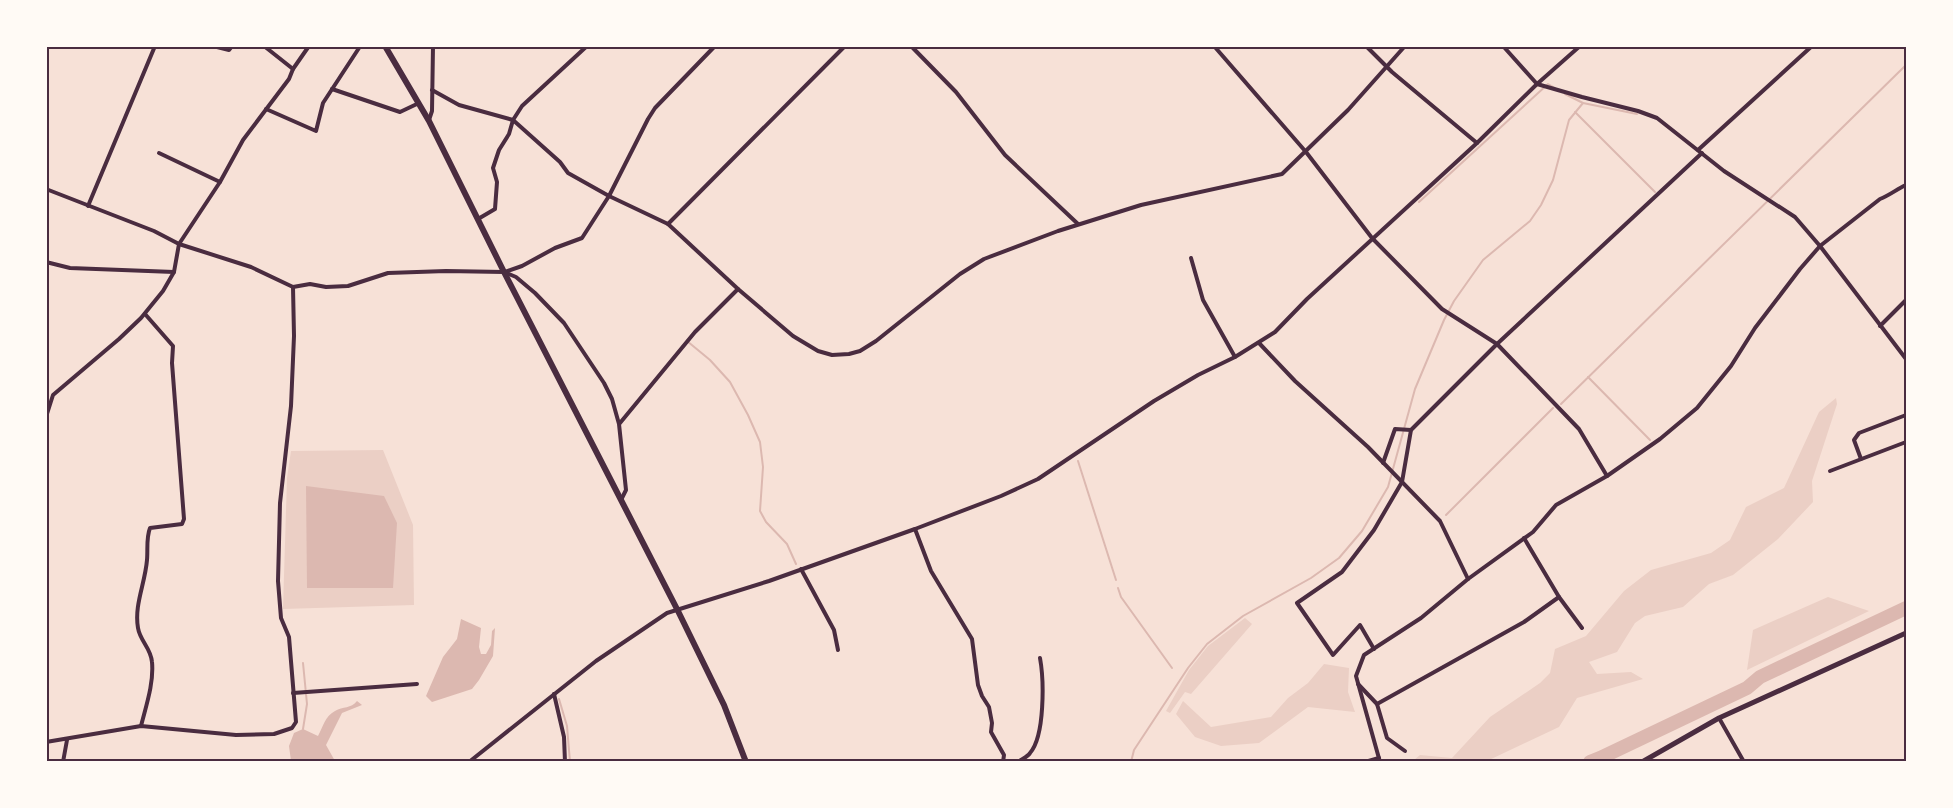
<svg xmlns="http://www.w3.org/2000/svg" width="1953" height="808" viewBox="0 0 1953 808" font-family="'PT Sans Narrow',sans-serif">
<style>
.green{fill:#ebcfc5}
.water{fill:#dcb8b0}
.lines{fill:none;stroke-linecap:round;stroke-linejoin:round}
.stream{stroke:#dcb8b0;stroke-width:2}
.river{stroke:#dcb8b0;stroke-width:14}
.minor{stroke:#4a2c40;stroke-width:4}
.secondary{stroke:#4a2c40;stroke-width:5}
.trunk{stroke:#4a2c40;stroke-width:6}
.neatline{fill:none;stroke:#4a2c40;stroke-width:2}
</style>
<rect width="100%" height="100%" fill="#f7e1d7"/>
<g class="green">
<path d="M 1836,398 L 1837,404 L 1812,481 L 1813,502 L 1778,539 L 1733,575 L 1709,584 L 1683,607 L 1645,616 L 1635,623 L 1617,652 L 1589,662 L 1597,674 L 1631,672 L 1643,679 L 1577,698 L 1559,727 L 1487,761 L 1416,762 L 1414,760 L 1420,755 L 1452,758 L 1490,717 L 1540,683 L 1550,673 L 1555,649 L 1586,636 L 1624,591 L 1651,570 L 1711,553 L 1730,540 L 1746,507 L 1784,488 L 1819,412 Z"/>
<path d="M 383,450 L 413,525 L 414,605 L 283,609 L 287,478 L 291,451 Z"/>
<path d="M 1828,597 L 1869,611 L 1747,670 L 1753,630 Z"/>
<path d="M 1245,618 L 1252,624 L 1191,694 L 1185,692 L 1170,713 L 1166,711 L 1189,670 L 1208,646 Z"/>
<path d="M 1324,664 L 1349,668 L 1348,692 L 1355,712 L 1308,707 L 1259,743 L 1221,746 L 1195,737 L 1176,714 L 1183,701 L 1211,727 L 1271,717 L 1288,698 L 1308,683 Z"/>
</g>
<g class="water">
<path d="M 306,486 L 384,496 L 397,523 L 393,588 L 307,588 Z"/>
<path d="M 461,619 L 481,628 L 479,647 L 481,654 L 486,654 L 491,645 L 492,631 L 495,628 L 493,656 L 479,680 L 472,689 L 432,702 L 426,696 L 443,657 L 457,639 Z"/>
<path d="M 357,701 L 362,705 L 342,713 L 326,745 L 335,761 L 291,761 L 289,746 L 294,733 L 303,729 L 318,736 C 323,727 325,716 335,711 C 343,706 351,709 357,701 Z"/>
</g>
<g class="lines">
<g class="stream">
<path d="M 1565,94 L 1583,103 L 1637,114"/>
<path d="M 1575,112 L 1655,192"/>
<path d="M 1419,202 L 1548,84 L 1555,88"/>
<path d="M 687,341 L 710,360 L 730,382 L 748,415 L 760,442 L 763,467 L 760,511 L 766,522 L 787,544 L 796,564"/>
<path d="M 1588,377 L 1650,440"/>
<path d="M 1561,404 L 1906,65"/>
<path d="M 1078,461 L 1116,580"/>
<path d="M 1446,515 L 1553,408"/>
<path d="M 1118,588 L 1121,597 L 1172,668"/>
<path d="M 303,663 L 307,704 L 303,729"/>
<path d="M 559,699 L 567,726 L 570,762"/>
<path d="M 1131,762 L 1134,750 L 1188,668 L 1207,644 L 1243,616 L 1311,578 L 1339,558 L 1362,531 L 1388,487 L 1415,389 L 1444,320 L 1454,301 L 1483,260 L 1530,221 L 1541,205 L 1553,180 L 1569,120 L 1583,103"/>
</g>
<path class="river" d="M 1590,762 L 1600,758 L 1747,688 L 1760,677 L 1906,608"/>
<g class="minor">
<path d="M 213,46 L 229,50 L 232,46"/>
<path d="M 264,46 L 293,69"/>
<path d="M 911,46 L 956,92 L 1005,155 L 1078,224"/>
<path d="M 1214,46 L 1306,152 L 1372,238 L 1442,309 L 1497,344 L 1579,429 L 1607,476"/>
<path d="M 1366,46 L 1392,72 L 1477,143"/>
<path d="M 1503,46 L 1537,84 L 1582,97 L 1638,111 L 1657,118 L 1724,171 L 1795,217 L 1820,246 L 1906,359"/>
<path d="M 332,89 L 400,112 L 419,103"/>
<path d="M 432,90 L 459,105 L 513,120 L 560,162 L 568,173 L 609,196 L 668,224 L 738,289 L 793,336 L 818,351 L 832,355 L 849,354 L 860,351 L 876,341 L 960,274 L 984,259 L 1058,231 L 1141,205 L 1282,174 L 1348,110 L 1405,46"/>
<path d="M 266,109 L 316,131 L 323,103 L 359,48 L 356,46"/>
<path d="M 429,120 L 432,111 L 433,46"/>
<path d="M 1698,150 L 1812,46"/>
<path d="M 159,153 L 220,182"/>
<path d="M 46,189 L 154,231 L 179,244 L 251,267 L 293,287 L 310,284 L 326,287 L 348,286 L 388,273 L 446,271 L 504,272 L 516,277 L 535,293 L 564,323 L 604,383 L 612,399 L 619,424 L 626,490 L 621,500"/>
<path d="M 88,206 L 155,46"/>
<path d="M 478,219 L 495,209 L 497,182 L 493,168 L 499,150 L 509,134 L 513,120 L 522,106 L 587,46"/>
<path d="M 668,224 L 845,46"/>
<path d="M 1191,258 L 1203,300 L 1235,357"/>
<path d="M 46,262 L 70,268 L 174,272"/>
<path d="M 505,272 L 522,266 L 555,248 L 582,238 L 609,196 L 648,119 L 655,108 L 715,46"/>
<path d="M 1880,326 L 1906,300"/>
<path d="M 1259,343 L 1295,381 L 1368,447 L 1440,521 L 1468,579"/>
<path d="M 46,417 L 53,395 L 119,339 L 141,318 L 163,291 L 174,272 L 179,244 L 220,182 L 243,140 L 289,79 L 293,69 L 309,46"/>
<path d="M 620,423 L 695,332 L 738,289"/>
<path d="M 1861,459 L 1854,440 L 1859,433 L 1906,415"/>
<path d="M 1383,463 L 1395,429 L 1411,430"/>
<path d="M 1830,471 L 1906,442"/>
<path d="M 915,529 L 931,571 L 972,639 L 978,685 L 982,696 L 989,707 L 992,723 L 991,732 L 1004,755 L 1003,762"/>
<path d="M 1524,538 L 1559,597 L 1582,628"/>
<path d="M 801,569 L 834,630 L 838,650"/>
<path d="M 1374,649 L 1360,625 L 1333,655 L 1297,603 L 1342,572 L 1374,530 L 1402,482 L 1411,430 L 1497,344 L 1702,153"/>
<path d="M 1358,684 L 1377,704 L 1387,738 L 1405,751"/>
<path d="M 293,693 L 417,684"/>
<path d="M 554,694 L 564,737 L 565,762"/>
<path d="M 1377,704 L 1524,622 L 1559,597"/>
<path d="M 1719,718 L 1744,762"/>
<path d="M 141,726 C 146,706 154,683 152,662 C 151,648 140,641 138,628 C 134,605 145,584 147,560 C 148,549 146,538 150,528 L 182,524 L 184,519 L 172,363 L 173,346 L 145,314"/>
<path d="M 46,742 L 141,726 L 236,735 L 274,734 L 292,728 L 296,722 L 289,637 L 281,618 L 278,581 L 280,503 L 291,406 L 294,336 L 293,287"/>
<path d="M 63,762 L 67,740"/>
<path d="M 469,762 L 596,661 L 667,613 L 769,581 L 915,529 L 1001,496 L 1038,479 L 1154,401 L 1198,375 L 1235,357 L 1275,332 L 1307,299 L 1477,143 L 1537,84 L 1580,46"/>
<path d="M 1018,762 C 1021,759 1028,757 1030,753 C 1045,736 1044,680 1040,658"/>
<path d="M 1365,762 L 1379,758"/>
<path d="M 1380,762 L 1356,676 L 1364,655 L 1421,618 L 1468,579 L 1533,532 L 1556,505 L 1607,476 L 1660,439 L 1697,408 L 1731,366 L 1755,328 L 1800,269 L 1820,246 L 1880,199 C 1890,195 1897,189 1906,185"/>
</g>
<path class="secondary" d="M 1642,762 L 1719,718 L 1906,633"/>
<path class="trunk" d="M 385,46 L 429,121 L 504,272 L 678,611 L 724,705 L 746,762"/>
</g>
<rect width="1953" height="808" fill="none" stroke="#fffaf5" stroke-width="96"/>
<rect x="48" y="48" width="1857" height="712" class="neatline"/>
</svg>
